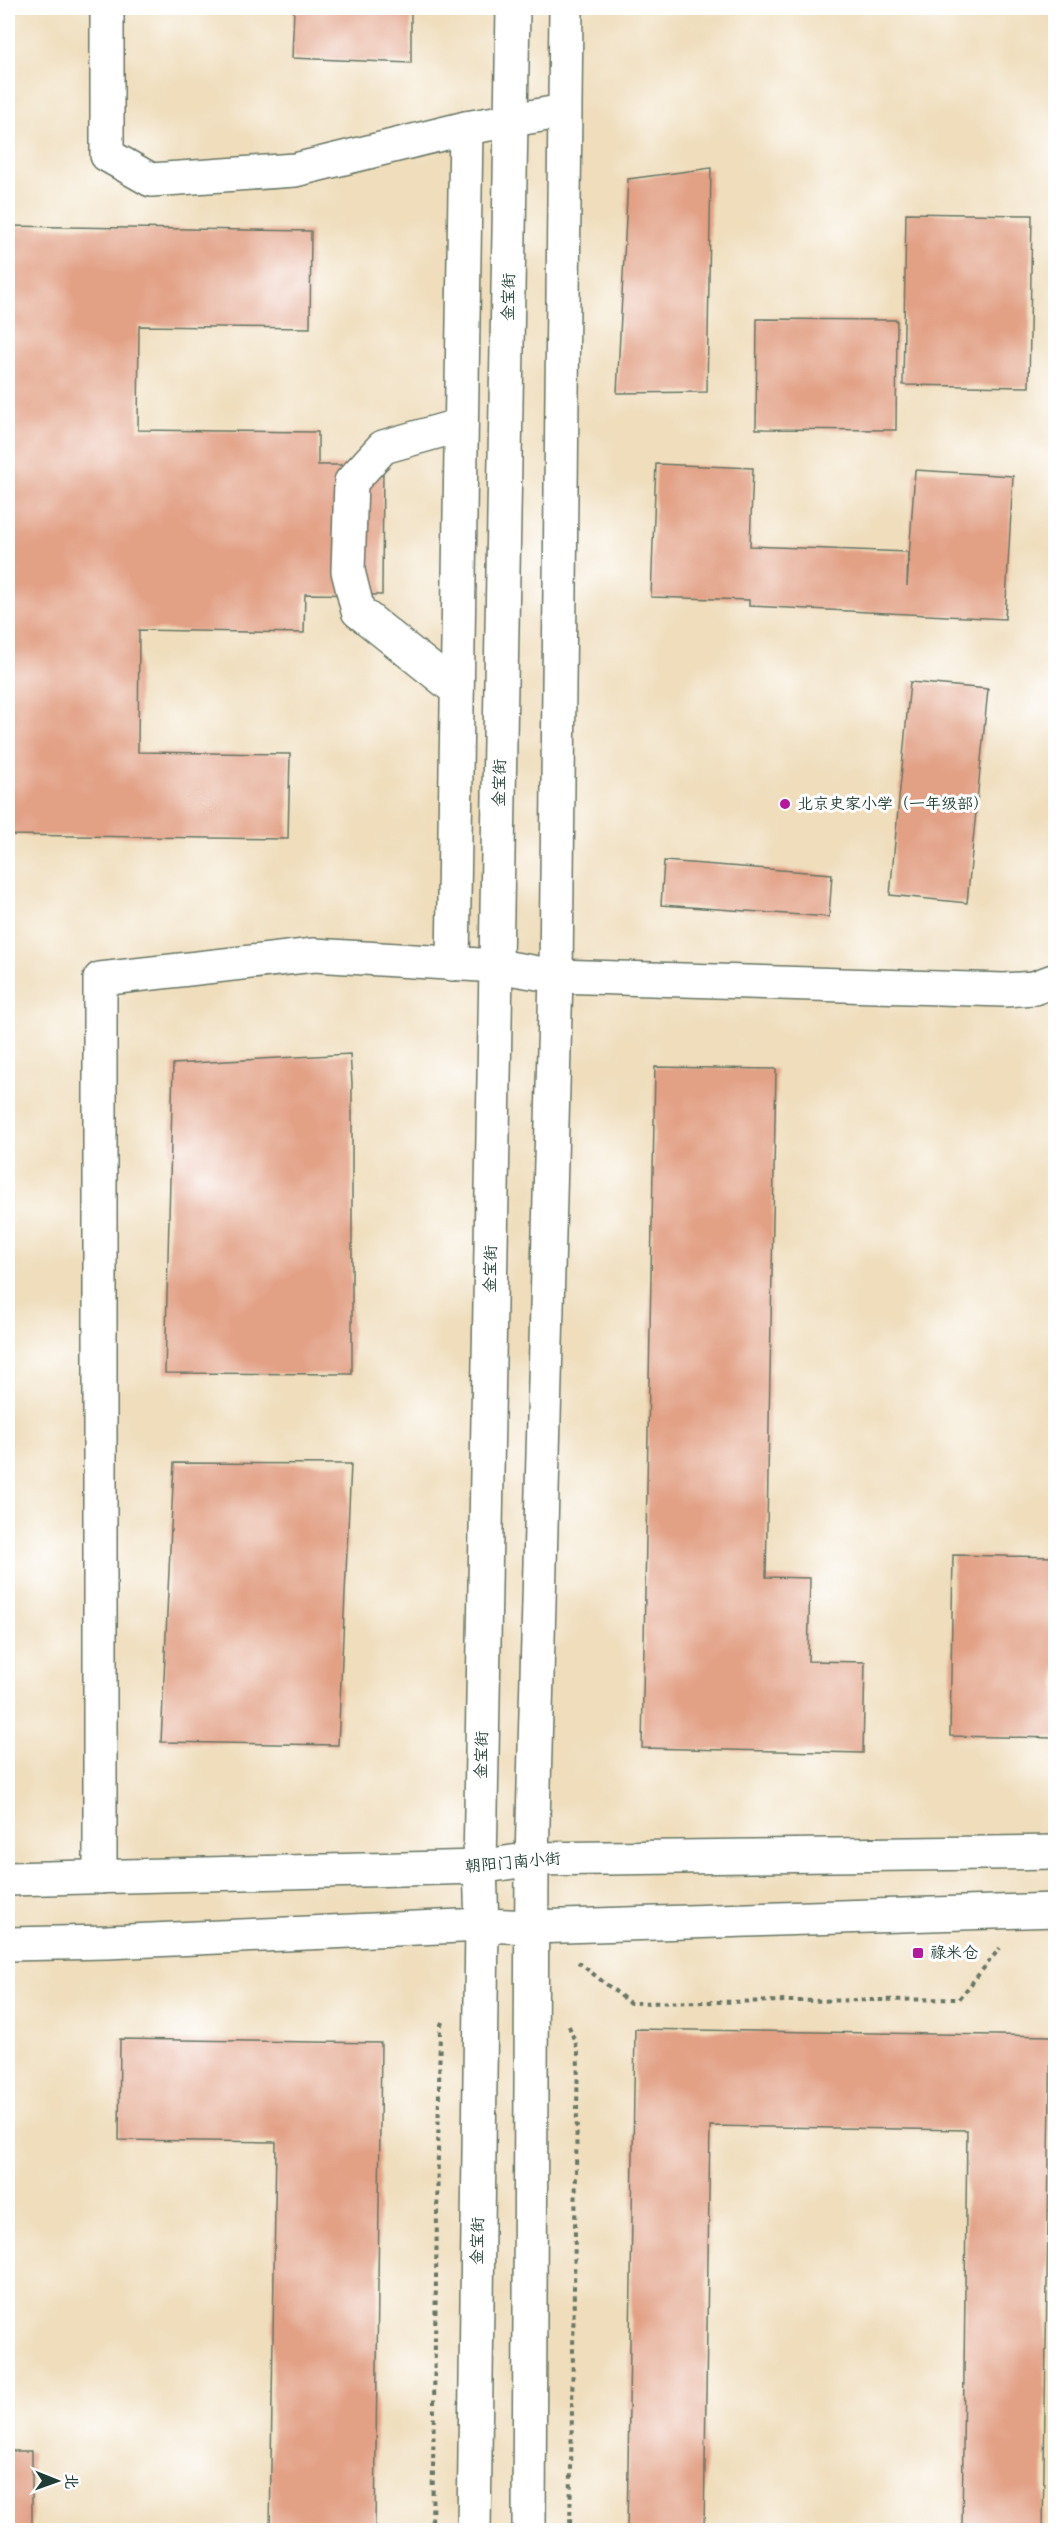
<svg xmlns="http://www.w3.org/2000/svg" width="1063" height="2538" viewBox="0 0 1063 2538" font-family="Kalam,'LXGW WenKai TC',sans-serif">
<style>
.building{fill:#e2a085}
.lines{fill:none;stroke-linecap:round;stroke-linejoin:round}
.minor-casing{stroke:#687563;stroke-width:36}
.major-casing{stroke:#687563;stroke-width:36}
.path{stroke:#687563;stroke-width:4;stroke-dasharray:4.5 4.5;stroke-linecap:butt}
.minor{stroke:#fff;stroke-width:33}
.major{stroke:#fff;stroke-width:33}
.poi-dot{fill:#b5179e;stroke:#fff;stroke-width:2}
.labels{text-anchor:middle;dominant-baseline:central;stroke-width:6;stroke-linejoin:round;paint-order:stroke}
.street-label{font-size:16px;fill:#1f3d34;stroke:#fff}
.poi-label{font-size:16px;fill:#1f3d34;stroke:#fff;text-anchor:start}
</style>
<rect width="100%" height="100%" fill="#fff"/>
<filter id="ink" filterUnits="userSpaceOnUse"><feTurbulence type="fractalNoise" baseFrequency=".0167" numOctaves="2"/><feDisplacementMap in="SourceGraphic" scale="12" xChannelSelector="R" yChannelSelector="G"/><feConvolveMatrix kernelMatrix="1 2 1 2 8 2 1 2 1" color-interpolation-filters="sRGB"/></filter>
<filter id="wash" filterUnits="userSpaceOnUse"><feTurbulence type="fractalNoise" baseFrequency=".008" numOctaves="4" result="noise"/><feDisplacementMap in="SourceGraphic" scale="24" xChannelSelector="R" yChannelSelector="G"/><feGaussianBlur stdDeviation="1.35" result="paint"/><feColorMatrix in="noise" values="0 0 0 0 0 0 0 0 0 0 0 0 0 0 0 0 0 1.4 0 .05"/><feComposite in="paint" operator="in"/></filter>
<g filter="url(#wash)">
<rect width="100%" height="100%" fill="#efddbb"/>
<g id="blocks">
<g class="building">
<path d="M 294,8 L 411,8 L 411,63 L 292,58 Z"/>
<path d="M 711,168 L 707,392 L 617,393 L 628,179 Z"/>
<path d="M 906,213 L 1032,215 L 1029,387 L 903,385 Z"/>
<path d="M 8,226 L 311,231 L 310,328 L 139,326 L 138,430 L 318,432 L 318,465 L 383,465 L 382,595 L 305,594 L 304,633 L 139,630 L 138,752 L 290,754 L 288,839 L 8,835 Z"/>
<path d="M 757,319 L 897,320 L 896,430 L 756,429 Z"/>
<path d="M 656,464 L 753,468 L 750,546 L 908,552 L 907,586 L 915,470 L 1013,476 L 1005,619 L 749,606 L 749,600 L 651,597 Z"/>
<path d="M 910,682 L 988,689 L 967,903 L 890,895 Z"/>
<path d="M 664,861 L 832,874 L 829,917 L 661,905 Z"/>
<path d="M 350,1054 L 352,1083 L 352,1374 L 165,1373 L 173,1064 Z"/>
<path d="M 655,1067 L 776,1069 L 766,1577 L 810,1578 L 808,1661 L 865,1662 L 863,1753 L 642,1748 Z"/>
<path d="M 174,1463 L 351,1464 L 338,1745 L 161,1742 Z"/>
<path d="M 953,1555 L 1056,1557 L 1056,1738 L 950,1736 Z"/>
<path d="M 635,2029 L 1051,2036 L 1043,2530 L 962,2530 L 967,2130 L 710,2126 L 704,2530 L 627,2530 Z"/>
<path d="M 120,2039 L 381,2043 L 375,2530 L 270,2530 L 276,2142 L 119,2140 Z"/>
<rect x="8" y="2451" width="24" height="79"/>
</g>
</g>
</g>
<g filter="url(#ink)">
<use href="#blocks" fill-opacity="0" stroke="#687563" stroke-width="1.5"/>
<g class="lines">
<defs>
<g id="minor">
<path d="M 107,8 L 107,155 L 151,180 L 295,170 L 466,128 L 564,111"/>
<path d="M 457,690 L 358,611 L 348,571 L 351,482 L 383,447 L 461,425"/>
<path d="M 453,964 L 466,128"/>
<path d="M 100,1877 L 100,979 L 314,955 L 497,966 L 556,976 L 1004,990 L 1034,988 L 1056,980"/>
</g>
<g id="major">
<path d="M 8,1879 L 480,1867 L 532,1859 L 1056,1852"/>
<path d="M 8,1944 L 107,1942 L 482,1925 L 533,1927 L 1056,1910"/>
<path d="M 474,2530 L 482,1925 L 480,1867 L 513,8"/>
<path d="M 529,2530 L 532,1859 L 556,976 L 566,8"/>
</g>
</defs>
<use href="#minor" class="minor-casing"/>
<use href="#major" class="major-casing"/>
<g class="path">
<path d="M 578,1962 L 630,2003 L 959,1999 L 1000,1948"/>
<path d="M 569,2026 L 578,2050 L 570,2530"/>
<path d="M 432,2530 L 440,2027 L 443,2020"/>
</g>
<use href="#minor" class="minor"/>
<use href="#major" class="major"/>
</g>
</g>
<g class="poi-dot">
<circle cx="785" cy="804" r="6"/>
<rect x="912" y="1947" width="12" height="12" rx="3"/>
</g>
<g class="labels">
<g class="street-label">
<text transform="translate(509 297) rotate(-89)">金宝街</text>
<text transform="translate(500 783) rotate(-89)">金宝街</text>
<text transform="translate(491 1269) rotate(-89)">金宝街</text>
<text transform="translate(482 1755) rotate(-89)">金宝街</text>
<text transform="translate(513 1863) rotate(-5)">朝阳门南小街</text>
<text transform="translate(478 2241) rotate(-89)">金宝街</text>
</g>
<g class="poi-label">
<text x="797" y="804">北京史家小学（一年级部）</text>
<text x="930" y="1953">禄米仓</text>
</g>
</g>
<rect width="1063" height="2538" fill="none" stroke="#fff" stroke-width="30"/>
<g transform="translate(57 2481) rotate(91)" stroke="#ffffff" stroke-width="4.5" paint-order="stroke">
<path d="M0-4.5L10 22L0 15L-10 22Z" fill="#1f3d34"/>
<text y="-9" font-size="16" font-weight="bold" text-anchor="middle" fill="#1f3d34">北</text>
</g>
</svg>
